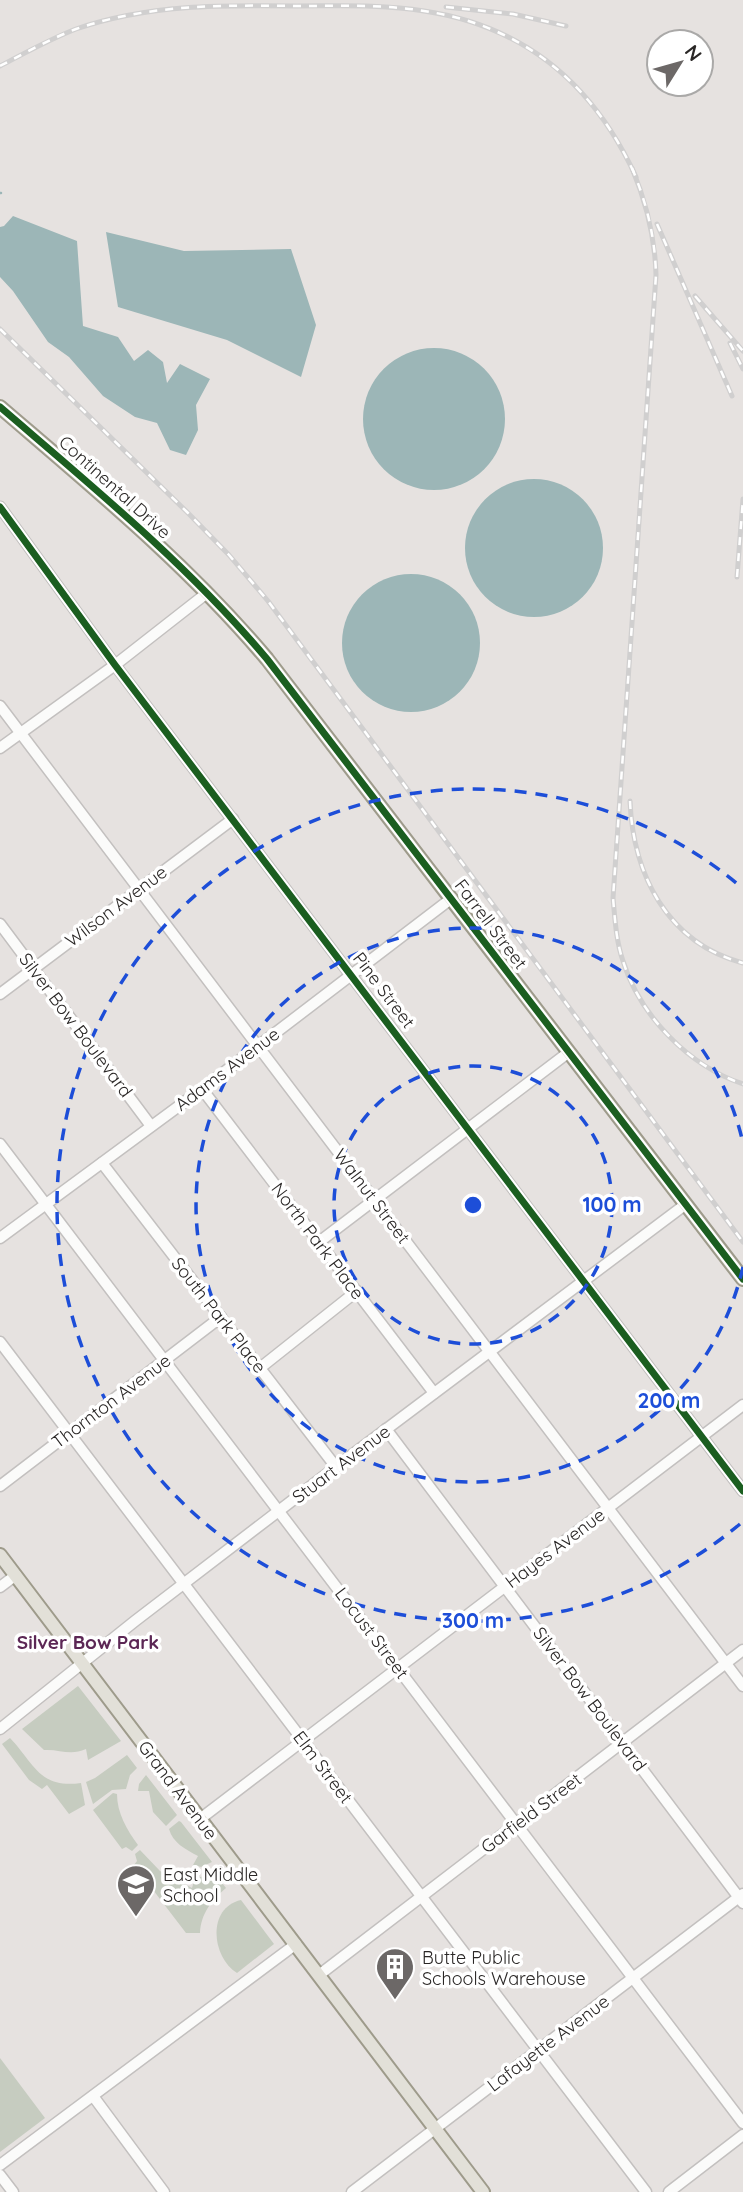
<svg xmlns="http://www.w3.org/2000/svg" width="743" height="2192" viewBox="0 0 743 2192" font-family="Quicksand,sans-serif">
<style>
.green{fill:#c6ccc0}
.water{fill:#9cb6b7}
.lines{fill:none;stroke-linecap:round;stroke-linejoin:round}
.stream{stroke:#9cb6b7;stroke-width:2.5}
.minor-casing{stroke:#c3c0bf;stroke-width:13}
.major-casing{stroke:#9e9b8b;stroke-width:16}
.minor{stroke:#fbfbfa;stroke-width:10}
.major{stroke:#e2e0d8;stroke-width:12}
.rail-casing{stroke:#d0cfcf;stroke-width:5}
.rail{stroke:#fff;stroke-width:2.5;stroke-dasharray:8;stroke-linecap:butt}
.cycleway-casing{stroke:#fff;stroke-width:11}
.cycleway{stroke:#1b5e20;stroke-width:7}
.ring{fill:none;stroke:#1d4ed8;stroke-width:3.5;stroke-dasharray:12 9}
.labels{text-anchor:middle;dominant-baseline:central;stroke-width:7;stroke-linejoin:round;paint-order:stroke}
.street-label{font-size:18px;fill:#2a2726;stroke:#fff}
.poi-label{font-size:18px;fill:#2a2726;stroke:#fff;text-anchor:start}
.neighbourhood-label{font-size:19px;font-weight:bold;fill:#5c2755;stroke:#fff}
.centre{fill:#1d4ed8;stroke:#fff;stroke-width:3.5}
.ring-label{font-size:21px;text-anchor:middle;font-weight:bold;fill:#1d4ed8;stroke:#fff;stroke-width:7;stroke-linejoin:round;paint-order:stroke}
</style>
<rect width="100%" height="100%" fill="#e6e2e0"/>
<g class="green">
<path d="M 78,1686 L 121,1741 L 88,1760 L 86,1749 C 70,1756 60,1749 44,1750 L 22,1729 Z"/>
<path d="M 10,1738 C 34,1763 39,1789 81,1783 L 85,1805 L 69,1814 L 47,1785 L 42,1789 L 29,1780 L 2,1744 Z"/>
<path d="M 127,1755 L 137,1768 L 130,1775 L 126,1789 L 112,1790 L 93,1804 L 86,1782 L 95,1778 Z"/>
<path d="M 146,1775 L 177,1815 L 166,1826 L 153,1812 L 149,1791 L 138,1791 L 139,1784 Z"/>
<path d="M 113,1793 L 117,1794 C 117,1813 127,1830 138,1845 L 132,1851 L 126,1847 L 122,1849 L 93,1810 Z"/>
<path d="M 179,1821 L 181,1822 L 212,1862 L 201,1867 L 193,1865 L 198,1856 C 185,1849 173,1843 169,1829 Z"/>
<path d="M 140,1850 L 160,1871 L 192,1888 L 195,1878 L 215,1874 L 226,1888 C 212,1900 201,1913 200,1933 L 186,1933 L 134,1865 L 137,1861 L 135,1854 Z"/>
<path d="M 241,1900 L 274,1944 L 237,1973 C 212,1958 206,1908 241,1900 Z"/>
<path d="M 0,2058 L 45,2118 L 0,2152 Z"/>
</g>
<g class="water">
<path d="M 13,216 L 77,241 L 83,326 L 118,337 L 134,361 L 148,350 L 163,362 L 167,383 L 180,364 L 210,379 L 196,405 L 198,430 L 186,455 L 170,450 L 157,423 L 135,417 L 103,396 L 69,357 L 48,342 L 13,291 L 0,277 L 0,227 L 4,226 Z"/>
<path d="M 106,232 L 184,251 L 291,249 L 316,325 L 301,377 L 227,340 L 118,307 Z"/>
<circle cx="434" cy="419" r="71"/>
<circle cx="534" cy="548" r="69"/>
<circle cx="411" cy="643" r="69"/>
</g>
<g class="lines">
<path class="stream" d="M 0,193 L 1,193"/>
<defs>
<g id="minor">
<path d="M 0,507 L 115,665 L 743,1491"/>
<path d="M 0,706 L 743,1686"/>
<path d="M 0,748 L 115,665 L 207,593"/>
<path d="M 0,924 L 151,1126"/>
<path d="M 0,994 L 233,819"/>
<path d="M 202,1089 L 434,1393"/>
<path d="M 0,1144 L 743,2123"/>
<path d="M 102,1163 L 336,1467"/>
<path d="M 0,1238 L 202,1089 L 452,898"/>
<path d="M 319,1242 L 569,1052"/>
<path d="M 0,1342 L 646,2192"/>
<path d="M 260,1368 L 357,1291"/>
<path d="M 386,1429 L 743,1903"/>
<path d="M 0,1486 L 221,1317"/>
<path d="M 0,1587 L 16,1575"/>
<path d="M 0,1729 L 135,1621 L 336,1467 L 686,1204"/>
<path d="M 200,1819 L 743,1405"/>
<path d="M 319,1975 L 743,1650"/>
<path d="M 93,2096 L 164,2192"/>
<path d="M 0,2165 L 296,1944"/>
<path d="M 0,2175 L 13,2192"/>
<path d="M 352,2192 L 743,1894"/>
<path d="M 669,2192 L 743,2135"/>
</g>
<g id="major">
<path d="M 0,407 C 93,487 188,565 267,659 L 743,1279"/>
<path d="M 0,1555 L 483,2192"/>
</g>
</defs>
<use href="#minor" class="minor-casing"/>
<use href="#major" class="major-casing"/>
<use href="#minor" class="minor"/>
<use href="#major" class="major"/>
<defs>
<g id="rail">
<path d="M 446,7 L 513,14 L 566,26"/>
<path d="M 0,66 C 25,53 50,39 76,29 C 149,4 222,5 297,6 C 339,6 382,4 424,11 C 525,26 594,85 636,177"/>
<path d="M 632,168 C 647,204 655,237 656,275 L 613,898 C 615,919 616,941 623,961 C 640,1016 689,1066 743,1084"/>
<path d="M 657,224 L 732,396"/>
<path d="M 695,296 L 743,351"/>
<path d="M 0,329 L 188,513 L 229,555 L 268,601 L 743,1242"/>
<path d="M 730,343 L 743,369"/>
<path d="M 737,577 L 743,499"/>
<path d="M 630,801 C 633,874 667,943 743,963"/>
</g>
</defs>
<use href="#rail" class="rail-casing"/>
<use href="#rail" class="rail"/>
<defs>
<g id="cycleway">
<path d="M 0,407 C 93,487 188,565 267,659 L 743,1279"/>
<path d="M 0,507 L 115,665 L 743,1491"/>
</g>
</defs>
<use href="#cycleway" class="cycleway-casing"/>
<use href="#cycleway" class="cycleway"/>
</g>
<g class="ring">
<circle cx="473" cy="1205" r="139"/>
<path d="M743 1267A277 277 0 1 1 743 1143"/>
<path d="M740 1524A416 416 0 1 1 740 886"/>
</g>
<defs>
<symbol id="school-pin" viewBox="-11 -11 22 30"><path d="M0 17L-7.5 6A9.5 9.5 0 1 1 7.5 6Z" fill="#6c6867" stroke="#fff"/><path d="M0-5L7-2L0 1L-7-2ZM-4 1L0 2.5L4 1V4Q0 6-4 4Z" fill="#fff"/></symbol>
<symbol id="building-pin" viewBox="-11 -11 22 30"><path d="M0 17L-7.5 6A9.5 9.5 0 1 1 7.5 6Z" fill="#6c6867" stroke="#fff"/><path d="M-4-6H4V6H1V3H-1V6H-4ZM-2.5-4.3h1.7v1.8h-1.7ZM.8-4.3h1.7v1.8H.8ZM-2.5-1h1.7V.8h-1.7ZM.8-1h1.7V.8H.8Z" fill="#fff"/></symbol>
</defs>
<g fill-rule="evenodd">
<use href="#school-pin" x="114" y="1862" width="44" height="60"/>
<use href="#building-pin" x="373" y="1945" width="44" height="60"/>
</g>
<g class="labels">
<g class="street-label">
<text transform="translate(115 487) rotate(42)">Continental Drive</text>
<text transform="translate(116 906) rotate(-37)">Wilson Avenue</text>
<text transform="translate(491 924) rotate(53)">Farrell Street</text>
<text transform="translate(384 990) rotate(53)">Pine Street</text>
<text transform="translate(76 1025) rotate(53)">Silver Bow Boulevard</text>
<text transform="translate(227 1069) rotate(-37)">Adams Avenue</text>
<text transform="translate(372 1196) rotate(53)">Walnut Street</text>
<text transform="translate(318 1241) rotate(53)">North Park Place</text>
<text transform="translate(219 1315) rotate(52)">South Park Place</text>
<text transform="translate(111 1401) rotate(-37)">Thornton Avenue</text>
<text transform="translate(341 1464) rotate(-37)">Stuart Avenue</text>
<text transform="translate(555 1548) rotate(-37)">Hayes Avenue</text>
<text transform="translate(372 1633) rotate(53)">Locust Street</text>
<text transform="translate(590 1699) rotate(53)">Silver Bow Boulevard</text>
<text transform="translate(323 1767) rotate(53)">Elm Street</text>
<text transform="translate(178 1790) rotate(53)">Grand Avenue</text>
<text transform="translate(531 1813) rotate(-37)">Garfield Street</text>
<text transform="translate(548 2043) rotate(-37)">Lafayette Avenue</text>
</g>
<g class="poi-label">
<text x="163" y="1874">East Middle<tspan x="163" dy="21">School</tspan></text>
<text x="422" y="1957">Butte Public<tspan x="422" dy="21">Schools Warehouse</tspan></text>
</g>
<g class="neighbourhood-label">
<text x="88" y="1642">Silver Bow Park</text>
</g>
</g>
<circle cx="473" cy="1205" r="10" class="centre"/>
<g class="ring-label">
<text x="612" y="1212">100 m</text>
<text x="669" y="1408">200 m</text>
<text x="473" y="1628">300 m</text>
</g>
<g transform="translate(680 63) rotate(53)"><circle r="33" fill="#ffffff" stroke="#aaa9a8" stroke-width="2"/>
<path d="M0-5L12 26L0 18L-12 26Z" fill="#6c6867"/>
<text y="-10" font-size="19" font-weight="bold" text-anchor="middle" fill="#2a2726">N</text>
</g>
</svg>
